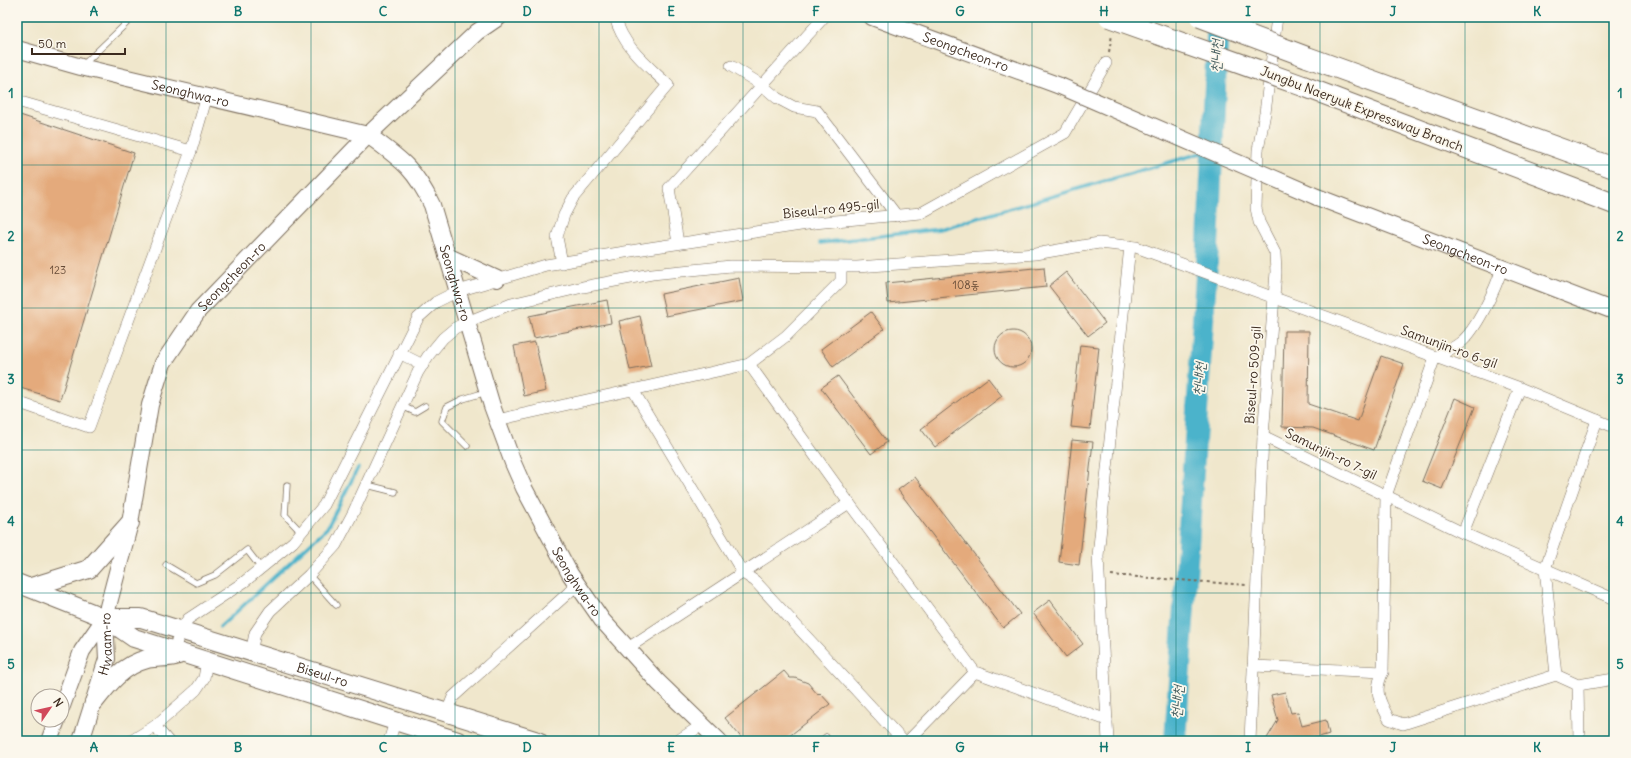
<svg xmlns="http://www.w3.org/2000/svg" width="1631" height="758" viewBox="0 0 1631 758" font-family="Delius,'Poor Story',sans-serif">
<style>
.lines{fill:none;stroke-linecap:round;stroke-linejoin:round}
.stream{stroke:#4cb3cb;stroke-width:3.5}
.river{stroke:#4cb3cb;stroke-width:22}
.building{fill:#e4aa7c}
.service-casing{stroke:#7a6c5b;stroke-width:7}
.minor-casing{stroke:#7a6c5b;stroke-width:12}
.secondary-casing{stroke:#7a6c5b;stroke-width:18}
.primary-casing{stroke:#7a6c5b;stroke-width:20}
.motorway-casing{stroke:#7a6c5b;stroke-width:22}
.path{stroke:#7a6c5b;stroke-width:2;stroke-dasharray:3 3;stroke-linecap:butt}
.service{stroke:#fff;stroke-width:5.5}
.minor{stroke:#fff;stroke-width:11}
.secondary{stroke:#fff;stroke-width:16}
.primary{stroke:#fff;stroke-width:18}
.motorway{stroke:#fff;stroke-width:20}
.secondary-bridge-casing{stroke:#7a6c5b;stroke-width:18;stroke-linecap:butt}
.motorway-bridge-casing{stroke:#7a6c5b;stroke-width:22;stroke-linecap:butt}
.secondary-bridge{stroke:#fff;stroke-width:16}
.motorway-bridge{stroke:#fff;stroke-width:20}
.grid{fill:none;stroke:#0f766e;stroke-width:1;stroke-opacity:0.55}
.labels{text-anchor:middle;dominant-baseline:central;stroke-width:3.5;stroke-linejoin:round;paint-order:stroke}
.number-label{font-size:11px;fill:#654a36}
.street-label{font-size:13px;fill:#3b2a1e;stroke:#fbf7ec}
.water-label{font-size:14px;font-style:italic;fill:#415a5b;stroke:#fbf7ec}
.neatline{fill:none;stroke:#0f766e;stroke-width:1.5}
.grid-label{font-size:13px;text-anchor:middle;font-weight:bold;fill:#0f766e}
</style>
<rect width="100%" height="100%" fill="#fbf7ec"/>
<filter id="ink" filterUnits="userSpaceOnUse"><feTurbulence type="fractalNoise" baseFrequency=".025" numOctaves="2"/><feDisplacementMap in="SourceGraphic" scale="8" xChannelSelector="R" yChannelSelector="G"/><feConvolveMatrix kernelMatrix="1 2 1 2 8 2 1 2 1" color-interpolation-filters="sRGB"/></filter>
<filter id="wash" filterUnits="userSpaceOnUse"><feTurbulence type="fractalNoise" baseFrequency=".012" numOctaves="4" result="noise"/><feDisplacementMap in="SourceGraphic" scale="16" xChannelSelector="R" yChannelSelector="G"/><feGaussianBlur stdDeviation="0.9" result="paint"/><feColorMatrix in="noise" values="0 0 0 0 0 0 0 0 0 0 0 0 0 0 0 0 0 1.4 0 .05"/><feComposite in="paint" operator="in"/></filter>
<g filter="url(#wash)">
<rect width="100%" height="100%" fill="#f0e7cc"/>
<g class="lines">
<g class="stream">
<path d="M 820,243 L 940,229 L 1201,153"/>
<path d="M 220,627 L 327,528 L 358,468"/>
</g>
<path class="river" d="M 1175,741 L 1208,246 L 1218,17"/>
</g>
<g id="blocks">
<g class="building">
<path d="M 17,114 L 134,153 L 60,400 L 17,387 Z"/>
<path d="M 1044,267 L 1046,287 L 888,303 L 886,283 Z"/>
<path d="M 1066,272 L 1105,323 L 1088,336 L 1049,286 Z"/>
<path d="M 739,278 L 743,301 L 666,316 L 661,294 Z"/>
<path d="M 607,300 L 611,323 L 534,338 L 529,316 Z"/>
<path d="M 871,312 L 884,329 L 833,367 L 821,349 Z"/>
<path d="M 640,316 L 651,366 L 630,370 L 619,321 Z"/>
<circle cx="1013" cy="349" r="18"/>
<path d="M 1284,331 L 1309,331 L 1308,404 L 1358,421 L 1381,356 L 1404,364 L 1374,450 L 1313,428 L 1282,427 Z"/>
<path d="M 535,342 L 546,391 L 524,396 L 514,346 Z"/>
<path d="M 1080,345 L 1099,347 L 1090,429 L 1071,427 Z"/>
<path d="M 838,376 L 887,442 L 871,454 L 821,388 Z"/>
<path d="M 988,378 L 1002,396 L 935,447 L 921,429 Z"/>
<path d="M 1455,398 L 1475,407 L 1442,489 L 1422,481 Z"/>
<path d="M 1072,440 L 1093,442 L 1079,565 L 1059,562 Z"/>
<path d="M 915,477 L 1020,614 L 1003,628 L 898,490 Z"/>
<path d="M 1050,600 L 1083,644 L 1066,657 L 1033,613 Z"/>
<path d="M 784,671 L 790,678 L 795,678 L 808,683 L 818,695 L 820,693 L 830,704 L 783,741 L 744,741 L 725,718 Z"/>
<path d="M 1285,692 L 1291,713 L 1298,712 L 1302,726 L 1326,720 L 1329,734 L 1306,741 L 1266,740 L 1278,720 L 1271,695 Z"/>
</g>
</g>
</g>
<g filter="url(#ink)">
<use href="#blocks" fill-opacity="0" stroke="#7a6c5b" stroke-width="1"/>
<g class="lines">
<defs>
<g id="service">
<path d="M 83,65 L 133,17"/>
<path d="M 402,406 L 415,412 L 425,406"/>
<path d="M 467,446 L 442,421 L 447,407 L 463,399 L 486,392"/>
<path d="M 287,485 L 285,515 L 301,532"/>
<path d="M 367,485 L 395,492"/>
<path d="M 166,565 L 196,583 L 215,575 L 247,550 L 261,568"/>
<path d="M 309,575 L 336,605"/>
<path d="M 821,741 L 826,737"/>
</g>
<g id="minor">
<path d="M 731,66 L 762,85 L 777,98 L 794,107 L 817,111 L 897,216"/>
<path d="M 17,101 L 191,151"/>
<path d="M 678,243 L 669,188 L 824,17"/>
<path d="M 562,263 L 557,237 L 564,215 L 573,198 L 668,85 C 647,65 623,47 615,17"/>
<path d="M 1502,268 C 1496,288 1476,331 1460,343 C 1452,349 1443,353 1435,357 L 1386,496 L 1383,672 C 1373,691 1380,702 1389,719 L 1403,724 L 1556,675 L 1578,685 L 1614,679"/>
<path d="M 399,353 L 423,365"/>
<path d="M 749,364 L 849,503 L 975,672 L 1107,720"/>
<path d="M 633,390 L 743,573 L 755,581 L 903,741"/>
<path d="M 17,402 L 89,427 L 191,151 L 207,96"/>
<path d="M 497,420 L 749,364 L 786,336 L 841,281 L 841,267"/>
<path d="M 1263,436 L 1463,533 L 1520,388"/>
<path d="M 1463,533 L 1614,599"/>
<path d="M 628,648 L 849,503"/>
<path d="M 174,650 L 180,631 L 188,619 L 244,582 L 293,542 L 324,505 L 418,318 L 436,302 L 458,291 L 546,265 L 649,248 L 814,223 L 921,213 L 1065,133 L 1106,63"/>
<path d="M 251,653 L 255,633 L 270,611 L 309,575 L 336,545 L 353,513 L 418,372 L 428,356 L 443,338 L 455,328 L 467,322 L 511,304 L 583,287 L 652,274 L 731,266 L 857,267 L 1035,254 L 1099,243 L 1136,247 L 1520,388 L 1614,427"/>
<path d="M 1253,666 L 1383,672"/>
<path d="M 1556,675 L 1545,569 L 1597,420"/>
<path d="M 1578,685 L 1579,741"/>
<path d="M 447,712 L 453,697 L 577,585"/>
<path d="M 131,741 L 155,726"/>
<path d="M 168,741 L 155,726 L 196,690 L 204,678 L 207,661"/>
<path d="M 389,741 L 395,722"/>
<path d="M 677,741 L 702,725"/>
<path d="M 908,741 L 975,672"/>
<path d="M 1108,741 L 1098,556 L 1130,246"/>
<path d="M 1250,741 L 1263,436 L 1276,272 L 1275,253 L 1259,222 L 1256,208 L 1258,150 L 1265,113 L 1277,17"/>
</g>
<g id="secondary">
<path id="s1" d="M 872,17 L 1060,86"/>
<path id="s2" d="M 17,49 L 81,67 L 368,135 C 400,159 414,167 432,205 L 492,406 L 513,463 L 524,488 L 570,574 L 602,620 L 658,682 L 719,741"/>
<path id="s3" d="M 1317,197 L 1614,311"/>
<path d="M 447,256 L 497,279"/>
<path d="M 62,706 L 82,651 L 105,618"/>
<path d="M 49,741 L 57,720"/>
<path id="s4" d="M 81,741 L 107,659 L 105,618 L 130,523 L 150,405 L 163,363 L 198,311 L 368,135 L 477,32 L 499,17"/>
</g>
<g id="primary">
<path d="M 17,583 L 105,618 L 134,638 L 458,741"/>
<path d="M 31,587 L 89,569 L 130,523"/>
<path id="s5" d="M 105,618 L 141,618 L 538,741"/>
<path d="M 94,702 C 108,684 123,665 147,659 C 156,656 169,659 178,655"/>
</g>
<g id="motorway">
<path d="M 1307,57 L 1614,168"/>
<path d="M 1303,86 L 1614,204"/>
</g>
</defs>
<use href="#service" class="service-casing"/>
<use href="#minor" class="minor-casing"/>
<use href="#secondary" class="secondary-casing"/>
<use href="#primary" class="primary-casing"/>
<use href="#motorway" class="motorway-casing"/>
<g class="path">
<path d="M 1109,52 L 1112,35"/>
<path d="M 1111,575 L 1246,585"/>
</g>
<use href="#service" class="service"/>
<use href="#minor" class="minor"/>
<use href="#secondary" class="secondary"/>
<use href="#primary" class="primary"/>
<use href="#motorway" class="motorway"/>
<defs>
<path id="secondary-bridge" d="M 1060,86 L 1317,197"/>
<g id="motorway-bridge">
<path d="M 1109,17 L 1303,86"/>
<path d="M 1200,17 L 1307,57"/>
</g>
</defs>
<use href="#secondary-bridge" class="secondary-bridge-casing"/>
<use href="#motorway-bridge" class="motorway-bridge-casing"/>
<use href="#secondary-bridge" class="secondary-bridge"/>
<use href="#motorway-bridge" class="motorway-bridge"/>
</g>
</g>
<path class="grid" d="M 166,17 L 166,741M 311,17 L 311,741M 455,17 L 455,741M 599,17 L 599,741M 743,17 L 743,741M 888,17 L 888,741M 1032,17 L 1032,741M 1176,17 L 1176,741M 1320,17 L 1320,741M 1465,17 L 1465,741M 17,165 L 1614,165M 17,308 L 1614,308M 17,450 L 1614,450M 17,593 L 1614,593"/>
<g class="labels">
<g class="number-label">
<text x="58" y="270">123</text>
<text x="966" y="285">108동</text>
</g>
<g class="street-label">
<text stroke="none"><textPath href="#s1" startOffset="100">Seongcheon-ro</textPath></text>
<text stroke="none"><textPath href="#s2" startOffset="179">Seonghwa-ro</textPath></text>
<text transform="translate(1362 109) rotate(21)">Jungbu Naeryuk Expressway Branch</text>
<text transform="translate(831 209) rotate(-6)">Biseul-ro 495-gil</text>
<text stroke="none"><textPath href="#s3" startOffset="159">Seongcheon-ro</textPath></text>
<text stroke="none"><textPath href="#s4" startOffset="500">Seongcheon-ro</textPath></text>
<text stroke="none"><textPath href="#s2" startOffset="539">Seonghwa-ro</textPath></text>
<text transform="translate(1449 347) rotate(20)">Samunjin-ro 6-gil</text>
<text transform="translate(1253 375) rotate(-86)">Biseul-ro 509-gil</text>
<text transform="translate(1331 454) rotate(26)">Samunjin-ro 7-gil</text>
<text stroke="none"><textPath href="#s2" startOffset="863">Seonghwa-ro</textPath></text>
<text stroke="none"><textPath href="#s4" startOffset="101">Hwaam-ro</textPath></text>
<text stroke="none"><textPath href="#s5" startOffset="226">Biseul-ro</textPath></text>
</g>
<g class="water-label">
<text transform="translate(1216 56) rotate(-88)">천내천</text>
<text transform="translate(1199 379) rotate(-86)">천내천</text>
<text transform="translate(1177 702) rotate(-86)">천내천</text>
</g>
</g>
<rect width="1631" height="758" fill="none" stroke="#fbf7ec" stroke-width="44"/>
<g transform="translate(50 708) rotate(56)"><circle r="19" fill="#fbf7ec" stroke="#aea59a"/>
<path d="M0-3L7 15L0 10L-7 15Z" fill="#d1495b"/>
<text y="-6" font-size="11" font-weight="bold" text-anchor="middle" fill="#3b2a1e">N</text>
</g>
<path d="M32 48v6h93v-6" fill="none" stroke="#3b2a1e" stroke-width="2"/>
<text x="38" y="48" font-size="12" fill="#3b2a1e" stroke="#fbf7ec" stroke-width="3" paint-order="stroke">50 m</text>
<rect x="22" y="22" width="1587" height="714" class="neatline"/>
<g class="grid-label">
<text x="94" y="16">A</text>
<text x="238" y="16">B</text>
<text x="383" y="16">C</text>
<text x="527" y="16">D</text>
<text x="671" y="16">E</text>
<text x="816" y="16">F</text>
<text x="960" y="16">G</text>
<text x="1104" y="16">H</text>
<text x="1248" y="16">I</text>
<text x="1393" y="16">J</text>
<text x="1537" y="16">K</text>
<text x="11" y="98">1</text>
<text x="1620" y="98">1</text>
<text x="11" y="241">2</text>
<text x="1620" y="241">2</text>
<text x="11" y="384">3</text>
<text x="1620" y="384">3</text>
<text x="11" y="526">4</text>
<text x="1620" y="526">4</text>
<text x="11" y="669">5</text>
<text x="1620" y="669">5</text>
<text x="94" y="752">A</text>
<text x="238" y="752">B</text>
<text x="383" y="752">C</text>
<text x="527" y="752">D</text>
<text x="671" y="752">E</text>
<text x="816" y="752">F</text>
<text x="960" y="752">G</text>
<text x="1104" y="752">H</text>
<text x="1248" y="752">I</text>
<text x="1393" y="752">J</text>
<text x="1537" y="752">K</text>
</g>
</svg>
